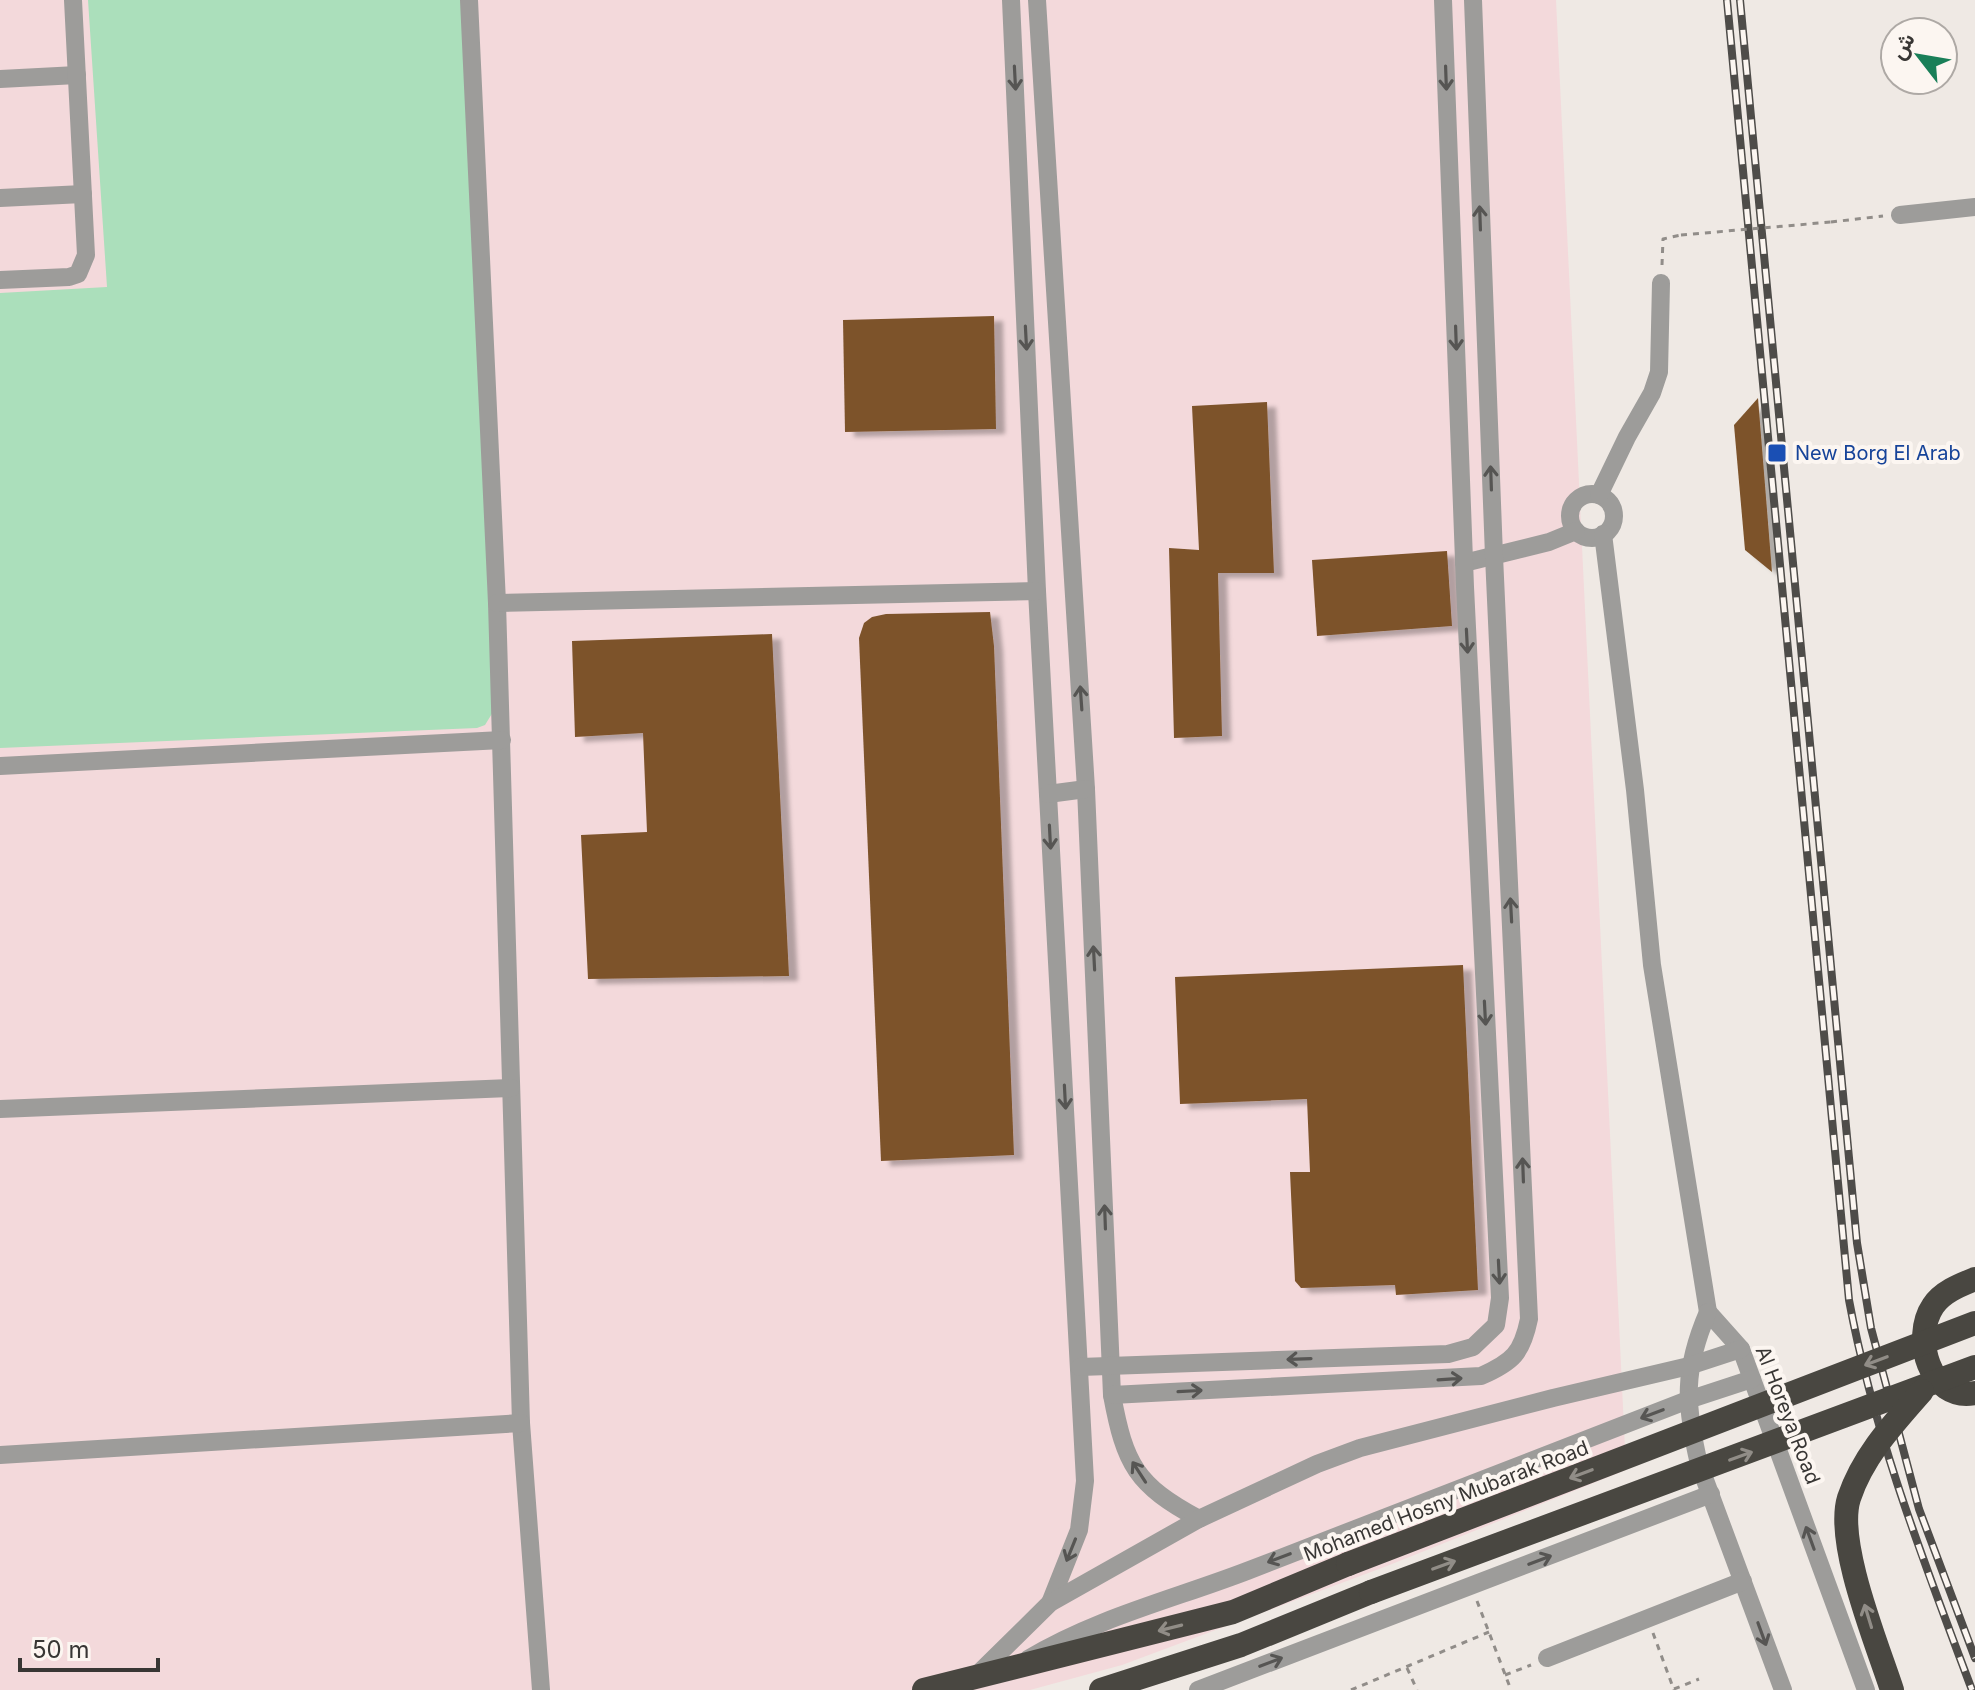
<svg xmlns="http://www.w3.org/2000/svg" width="1975" height="1690" viewBox="0 0 1975 1690" font-family="Inter,Vazirmatn,sans-serif">
<style>
.industrial{fill:#f3d9db}
.green{fill:#abdfbb}
.building{fill:#7d532b;filter:url(#shadow)}
.lines{fill:none;stroke-linecap:round;stroke-linejoin:round}
.path{stroke:#918d89;stroke-width:3;stroke-dasharray:6 6;stroke-linecap:butt}
.minor{stroke:#9d9c9a;stroke-width:18}
.highway{stroke:#494741;stroke-width:24}
.rail-casing{stroke:#4e4c49;stroke-width:8}
.rail{stroke:#fcf6f1;stroke-width:5;stroke-dasharray:15;stroke-linecap:butt}
.path-bridge{stroke:#918d89;stroke-width:3;stroke-dasharray:6 6;stroke-linecap:butt}
.highway-bridge{stroke:#494741;stroke-width:24}
.oneway{stroke:#565553}
.oneway2{stroke:#918d87}
.transit-dot{fill:#1a4fb4;stroke:#fcf6f1;stroke-width:3}
.labels{text-anchor:middle;dominant-baseline:central;stroke-width:8;stroke-linejoin:round;paint-order:stroke}
.transit-label{font-size:20px;fill:#164399;stroke:#fcf6f1;text-anchor:start}
.street-label{font-size:20px;fill:#383634;stroke:#fcf6f1}
</style>
<defs>
<filter id="shadow"><feDropShadow dx="9" dy="5" stdDeviation="2" flood-color="#0004"/></filter>
</defs>
<rect width="100%" height="100%" fill="#efe9e4"/>
<path class="industrial" d="M 0,0 L 1556,0 L 1626,1470 L 1387,1566 L 1122,1665 L 1030,1690 L 0,1690 Z"/>
<path class="green" d="M 88,0 L 464,0 L 493,712 L 485,725 L 477,728 L 0,748 L 0,293 L 107,287 Z"/>
<g class="building">
<path d="M 994,316 L 996,429 L 845,432 L 843,320 Z"/>
<path d="M 1758,398 L 1772,572 L 1745,550 L 1734,425 Z"/>
<path d="M 1267,402 L 1274,573 L 1218,573 L 1222,736 L 1174,738 L 1169,548 L 1199,550 L 1192,406 Z"/>
<path d="M 1447,551 L 1452,626 L 1317,636 L 1312,560 Z"/>
<path d="M 990,612 L 994,646 L 1014,1155 L 881,1161 L 859,638 L 864,623 L 872,617 L 886,614 Z"/>
<path d="M 772,634 L 789,976 L 588,979 L 581,835 L 647,832 L 643,733 L 575,737 L 572,641 Z"/>
<path d="M 1463,965 L 1478,1290 L 1396,1295 L 1395,1285 L 1301,1288 L 1295,1281 L 1290,1172 L 1310,1172 L 1307,1099 L 1180,1104 L 1175,977 Z"/>
</g>
<g class="lines">
<g class="path">
<path d="M 1831,222 L 1883,216"/>
<path d="M 1662,265 L 1663,239 L 1681,235"/>
<path d="M 1477,1601 L 1511,1690"/>
<path d="M 1653,1633 L 1674,1690"/>
<path d="M 1407,1668 L 1417,1690"/>
<path d="M 1505,1675 L 1531,1665"/>
<path d="M 1674,1689 L 1699,1679"/>
<path d="M 1351,1690 L 1489,1632"/>
</g>
<g class="minor">
<path d="M 469,0 L 497,603 L 521,1423 L 541,1690"/>
<path d="M 1011,0 L 1037,591 L 1085,1481 L 1079,1530 L 1050,1603"/>
<path d="M 1037,0 L 1086,789 L 1112,1395 C 1125,1465 1136,1485 1199,1519"/>
<path d="M 0,79 L 77,75"/>
<path d="M 0,198 L 83,194"/>
<path d="M 1900,215 L 1975,207"/>
<path d="M 0,280 L 69,277 L 78,274 L 86,255 L 73,0"/>
<circle cx="1592" cy="516" r="22"/>
<path d="M 1599,495 L 1627,437 L 1652,393 L 1659,372 L 1661,283"/>
<path d="M 1603,534 L 1635,790 L 1652,965 L 1708,1312"/>
<path d="M 1464,563 L 1549,542 L 1576,531"/>
<path d="M 497,603 L 1037,591"/>
<path d="M 0,766 L 502,740"/>
<path d="M 1048,794 L 1086,789"/>
<path d="M 0,1109 L 511,1088"/>
<path d="M 1708,1312 L 1741,1349 L 1866,1690"/>
<path d="M 1708,1312 C 1683,1370 1685,1404 1699,1464 L 1783,1690"/>
<path d="M 1080,1367 L 1448,1354 L 1473,1347 L 1496,1325 L 1500,1298 L 1465,587 L 1443,0"/>
<path d="M 1112,1395 L 1481,1376 C 1513,1362 1522,1353 1529,1319 L 1494,556 L 1473,0"/>
<path d="M 0,1455 L 521,1423"/>
<path d="M 1547,1658 L 1743,1581"/>
<path d="M 1028,1659 C 1096,1618 1174,1599 1247,1571 C 1394,1514 1541,1457 1688,1400 L 1752,1379"/>
<path d="M 976,1676 L 1050,1603 L 1199,1519 L 1317,1464 L 1360,1448 L 1553,1398 L 1689,1366 L 1741,1349"/>
<path d="M 1198,1690 L 1711,1494"/>
</g>
<g class="highway">
<path d="M 1975,1279 C 1960,1285 1942,1292 1933,1306 C 1912,1337 1929,1402 1975,1393"/>
<path d="M 924,1690 L 1233,1612 L 1348,1564"/>
<path d="M 1101,1690 L 1241,1645 L 1371,1592"/>
</g>
<defs>
<g id="rail">
<path d="M 1727,0 L 1849,1300 C 1874,1435 1924,1562 1972,1690"/>
<path d="M 1740,0 L 1857,1243 L 1871,1328 L 1919,1509 L 1975,1658"/>
</g>
</defs>
<use href="#rail" class="rail-casing"/>
<use href="#rail" class="rail"/>
<path class="path-bridge" d="M 1681,235 L 1831,222"/>
<g class="highway-bridge">
<path d="M 1348,1564 L 1975,1323"/>
<path d="M 1371,1592 L 1975,1367"/>
<path d="M 1892,1690 C 1877,1644 1835,1542 1849,1498 C 1863,1456 1893,1424 1922,1391"/>
</g>
</g>
<defs><path id="oneway-shaft" d="M-6 0H5M1.5-3L5.5 0L1.5 3" fill="none" stroke-width="1.6" stroke-linecap="round" stroke-linejoin="round" transform="scale(2)"/></defs>
<g class="oneway">
<use href="#oneway-shaft" transform="translate(1015 78) rotate(87)"/>
<use href="#oneway-shaft" transform="translate(1446 78) rotate(88)"/>
<use href="#oneway-shaft" transform="translate(1480 218) rotate(-92)"/>
<use href="#oneway-shaft" transform="translate(1026 338) rotate(87)"/>
<use href="#oneway-shaft" transform="translate(1456 338) rotate(88)"/>
<use href="#oneway-shaft" transform="translate(1491 478) rotate(-92)"/>
<use href="#oneway-shaft" transform="translate(1467 641) rotate(87)"/>
<use href="#oneway-shaft" transform="translate(1081 698) rotate(-94)"/>
<use href="#oneway-shaft" transform="translate(1050 837) rotate(87)"/>
<use href="#oneway-shaft" transform="translate(1511 910) rotate(-93)"/>
<use href="#oneway-shaft" transform="translate(1094 958) rotate(-93)"/>
<use href="#oneway-shaft" transform="translate(1485 1013) rotate(87)"/>
<use href="#oneway-shaft" transform="translate(1065 1097) rotate(87)"/>
<use href="#oneway-shaft" transform="translate(1523 1170) rotate(-92)"/>
<use href="#oneway-shaft" transform="translate(1105 1217) rotate(-92)"/>
<use href="#oneway-shaft" transform="translate(1499 1272) rotate(87)"/>
<use href="#oneway-shaft" transform="translate(1299 1359) rotate(178)"/>
<use href="#oneway-shaft" transform="translate(1450 1379) rotate(-4)"/>
<use href="#oneway-shaft" transform="translate(1190 1391) rotate(-3)"/>
<use href="#oneway-shaft" transform="translate(1652 1414) rotate(159)"/>
<use href="#oneway-shaft" transform="translate(1139 1472) rotate(-123)"/>
<use href="#oneway-shaft" transform="translate(1810 1538) rotate(-110)"/>
<use href="#oneway-shaft" transform="translate(1071 1550) rotate(112)"/>
<use href="#oneway-shaft" transform="translate(1279 1558) rotate(159)"/>
<use href="#oneway-shaft" transform="translate(1540 1560) rotate(-21)"/>
<use href="#oneway-shaft" transform="translate(1762 1634) rotate(70)"/>
<use href="#oneway-shaft" transform="translate(1271 1662) rotate(-21)"/>
</g>
<g class="oneway2">
<use href="#oneway-shaft" transform="translate(1876 1361) rotate(159)"/>
<use href="#oneway-shaft" transform="translate(1741 1456) rotate(-20)"/>
<use href="#oneway-shaft" transform="translate(1581 1474) rotate(159)"/>
<use href="#oneway-shaft" transform="translate(1444 1565) rotate(-20)"/>
<use href="#oneway-shaft" transform="translate(1868 1616) rotate(-107)"/>
<use href="#oneway-shaft" transform="translate(1170 1628) rotate(166)"/>
</g>
<rect class="transit-dot" x="1767" y="443" width="20" height="20" rx="4"/>
<g class="labels">
<g class="transit-label">
<text x="1795" y="453">New Borg El Arab</text>
</g>
<g class="street-label">
<text transform="translate(1788 1415) rotate(69)">Al Horeya Road</text>
<text transform="translate(1446 1501) rotate(-21)">Mohamed Hosny Mubarak Road</text>
</g>
</g>
<g transform="translate(1919 56) rotate(301)"><circle r="38" fill="#fcf6f1" stroke="#aea9a5" stroke-width="2"/>
<path d="M0-6L14 30L0 20L-14 30Z" fill="#197f58"/>
<text y="-12" font-size="22" font-weight="bold" text-anchor="middle" fill="#383634">ش</text>
</g>
<path d="M20 1658v12h138v-12" fill="none" stroke="#383634" stroke-width="4"/>
<text x="32" y="1658" font-size="24" fill="#383634" stroke="#fcf6f1" stroke-width="6" paint-order="stroke">50 m</text>
</svg>
